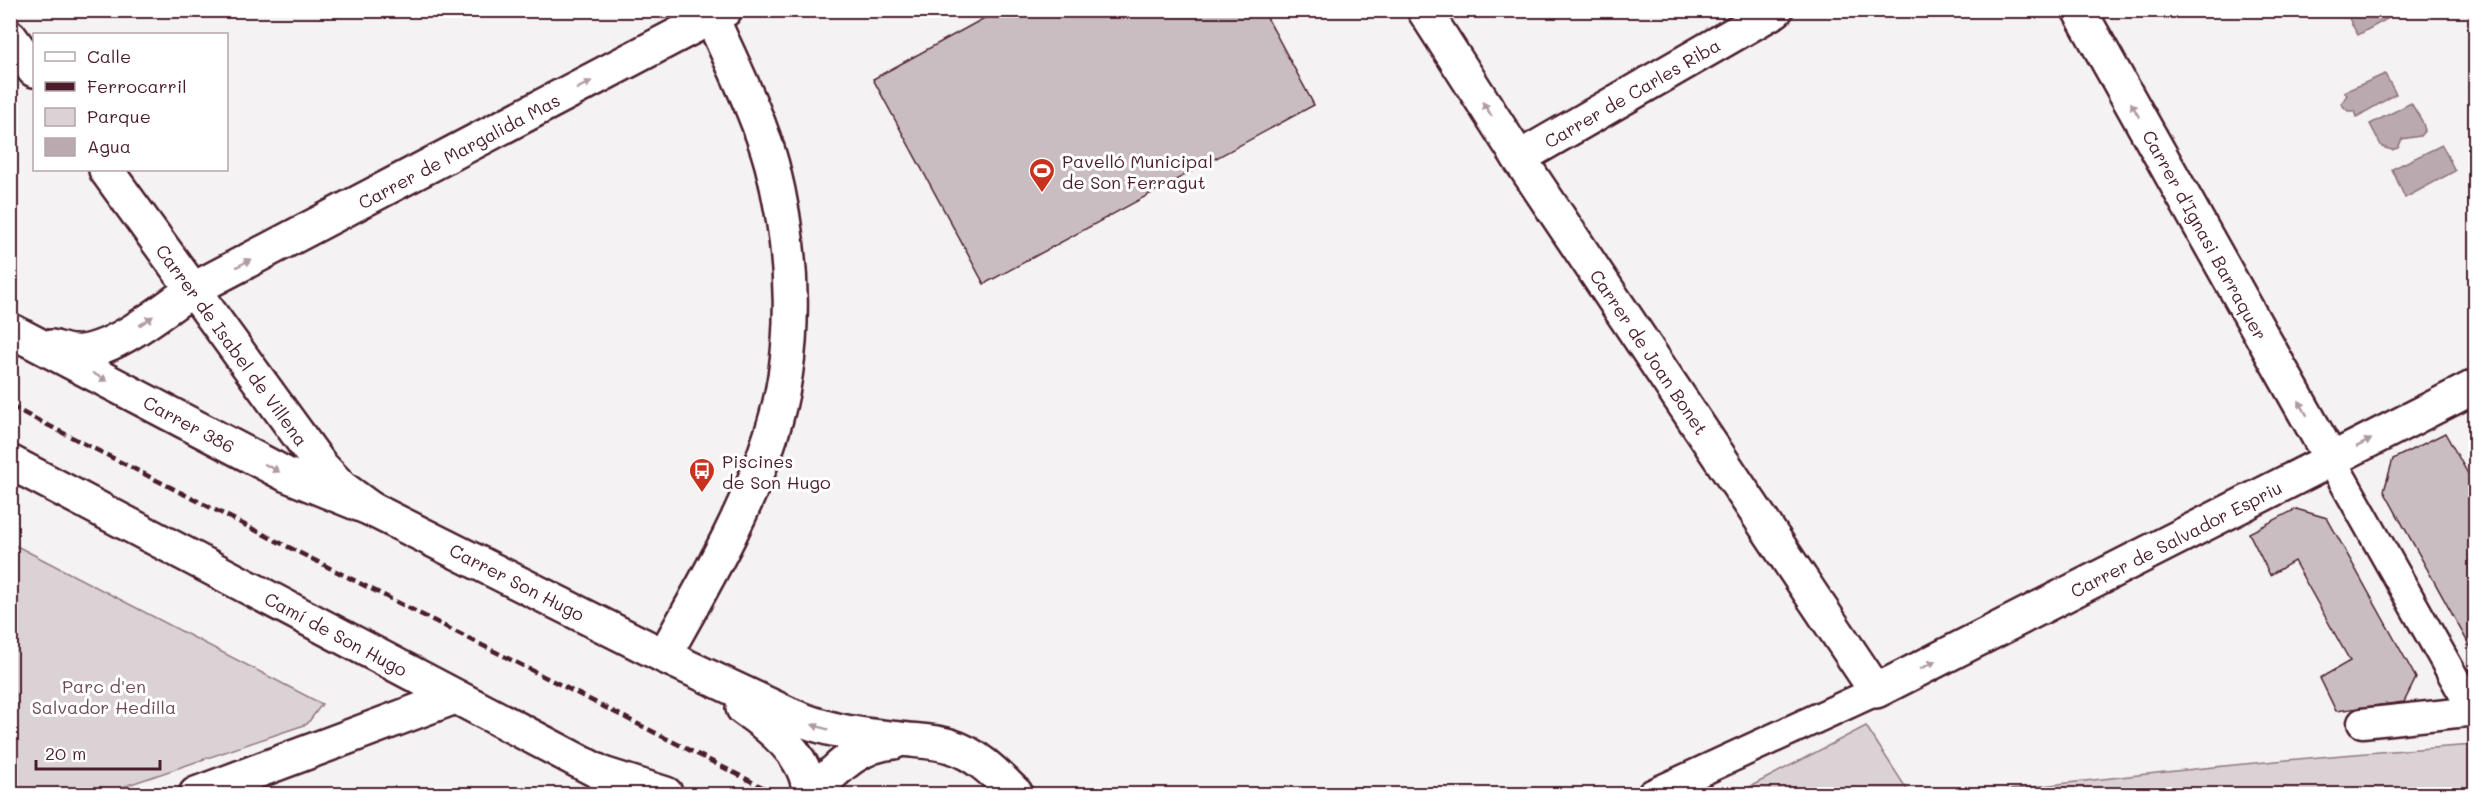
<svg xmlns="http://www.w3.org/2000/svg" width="2486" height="805" viewBox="0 0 2486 805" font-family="Mali,sans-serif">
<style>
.green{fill:#dbd2d5;stroke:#927880;stroke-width:1.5}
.water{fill:#baa9ae;stroke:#8d727a;stroke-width:1.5}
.building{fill:#cabdc1;stroke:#4a1f2b;stroke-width:1.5}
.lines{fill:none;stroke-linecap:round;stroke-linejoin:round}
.pedestrian-casing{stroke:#4a1f2b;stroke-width:33}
.minor-casing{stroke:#4a1f2b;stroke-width:38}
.tertiary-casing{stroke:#4a1f2b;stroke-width:38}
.pedestrian{stroke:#fff;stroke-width:28}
.minor{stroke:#fff;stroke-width:33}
.tertiary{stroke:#fff;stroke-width:33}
.rail{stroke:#4a1f2b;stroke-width:4.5;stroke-dasharray:9 4.5;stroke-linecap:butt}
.oneway{fill:#ae9aa0}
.labels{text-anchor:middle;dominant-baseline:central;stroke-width:6;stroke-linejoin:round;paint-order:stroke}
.street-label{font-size:18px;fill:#4a1f2b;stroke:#fff}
.poi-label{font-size:18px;fill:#4a1f2b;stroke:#fff;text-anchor:start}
.park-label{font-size:18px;fill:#6e4c56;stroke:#fff}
</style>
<rect width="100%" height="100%" fill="#f4f2f2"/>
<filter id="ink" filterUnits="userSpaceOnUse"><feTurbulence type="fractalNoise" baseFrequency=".0167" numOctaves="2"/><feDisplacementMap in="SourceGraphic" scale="12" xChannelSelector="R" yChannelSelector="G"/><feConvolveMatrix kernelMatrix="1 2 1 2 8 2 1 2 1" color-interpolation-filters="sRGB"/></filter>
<g filter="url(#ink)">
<g class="green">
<path d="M 10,543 L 11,543 L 322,704 L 307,724 L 102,794 L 11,794 Z"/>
<path d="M 1866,726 L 1910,794 L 1736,794 Z"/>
<path d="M 2475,745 L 2475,794 L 1977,794 C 2142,773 2309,756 2475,745 Z"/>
</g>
<g class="water">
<path d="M 2345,11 L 2382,11 L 2387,19 L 2358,35 Z"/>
<path d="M 2385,74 L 2396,94 L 2357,117 L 2355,111 L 2348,111 L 2341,104 L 2347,95 L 2344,92 Z"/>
<path d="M 2411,103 L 2422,121 L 2425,130 L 2420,136 L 2402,139 L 2398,148 L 2392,150 L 2382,147 L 2370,124 Z"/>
<path d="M 2442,145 L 2455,171 L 2405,198 L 2392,169 Z"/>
</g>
<g class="building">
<path d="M 999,10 L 1263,10 L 1314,105 L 984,284 L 873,79 Z"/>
<path d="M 2445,433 L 2476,488 L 2476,657 L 2384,491 L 2393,459 Z"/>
<path d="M 2296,509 L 2327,518 L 2416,678 L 2404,702 L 2336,711 L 2320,678 L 2350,661 L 2294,561 L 2270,575 L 2249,533 Z"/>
</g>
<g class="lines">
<defs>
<g id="pedestrian">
<path d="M 2331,459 L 2473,711"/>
<path d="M 2362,723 L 2476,711"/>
<path d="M 1652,794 L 1876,691"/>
</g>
<g id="minor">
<path d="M 1424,10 L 1519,158 L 1876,691 L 2476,386"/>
<path d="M 2079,10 L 2331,459"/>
<path d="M 1519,158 L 1776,10"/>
<path d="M 10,330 L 287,475 L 371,509 L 664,656 L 788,714 C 825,731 860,735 900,739 C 916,741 935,741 950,746 C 977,754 997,775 1016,794"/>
<path d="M 52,347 C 59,349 67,352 74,352 C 109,355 163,310 192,290 L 725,10"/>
<path d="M 10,462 L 603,774 L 666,794"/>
<path d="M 664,656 C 704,584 746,514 771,435 C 799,350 794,251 772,165 C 758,114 733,66 712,18 L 706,10"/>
<path d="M 743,708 C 771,727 809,757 809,794"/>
<path d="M 196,794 L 455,697"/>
<path d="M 814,794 C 833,770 861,744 894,742"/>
</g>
<g id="tertiary">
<path d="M 10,37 L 34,70"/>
<path d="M 106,170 L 321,466 L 341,487 L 371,509"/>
</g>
</defs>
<use href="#pedestrian" class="pedestrian-casing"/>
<use href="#minor" class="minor-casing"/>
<use href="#tertiary" class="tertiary-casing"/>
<use href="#pedestrian" class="pedestrian"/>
<use href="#minor" class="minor"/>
<use href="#tertiary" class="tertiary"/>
<path class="rail" d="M 10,406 L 776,794"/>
</g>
<defs><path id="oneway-solid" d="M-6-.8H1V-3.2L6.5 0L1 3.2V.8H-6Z" transform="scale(1.5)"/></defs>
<g class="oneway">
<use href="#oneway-solid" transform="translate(584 85) rotate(-28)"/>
<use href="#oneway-solid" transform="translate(1487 109) rotate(-123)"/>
<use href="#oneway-solid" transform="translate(2135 110) rotate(-119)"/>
<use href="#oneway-solid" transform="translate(244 263) rotate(-28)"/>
<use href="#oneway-solid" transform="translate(146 321) rotate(-34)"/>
<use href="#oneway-solid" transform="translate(100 377) rotate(28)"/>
<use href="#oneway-solid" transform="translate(2303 408) rotate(-119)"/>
<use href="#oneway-solid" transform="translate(2364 443) rotate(-27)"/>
<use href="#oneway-solid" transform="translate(272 468) rotate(28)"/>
<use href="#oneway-solid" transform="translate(1928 665) rotate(-27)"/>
<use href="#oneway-solid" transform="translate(820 727) rotate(-163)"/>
</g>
</g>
<defs>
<symbol id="stadium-pin" viewBox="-11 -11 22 30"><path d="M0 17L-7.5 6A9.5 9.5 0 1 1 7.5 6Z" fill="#c8321e" stroke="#fff"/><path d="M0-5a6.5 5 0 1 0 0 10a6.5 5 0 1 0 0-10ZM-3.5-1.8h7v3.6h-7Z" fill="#fff"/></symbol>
<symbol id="bus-pin" viewBox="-11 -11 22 30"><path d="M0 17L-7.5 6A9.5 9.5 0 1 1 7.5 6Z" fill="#c8321e" stroke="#fff"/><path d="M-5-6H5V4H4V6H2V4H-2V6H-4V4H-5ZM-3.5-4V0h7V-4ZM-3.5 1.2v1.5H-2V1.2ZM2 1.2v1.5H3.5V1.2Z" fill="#fff"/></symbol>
</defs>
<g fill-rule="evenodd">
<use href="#stadium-pin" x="1027" y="156" width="30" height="40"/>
<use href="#bus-pin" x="687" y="456" width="30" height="40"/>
</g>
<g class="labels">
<g class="street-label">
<text transform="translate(1632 93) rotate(-30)">Carrer de Carles Riba</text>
<text transform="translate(459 151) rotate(-28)">Carrer de Margalida Mas</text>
<text transform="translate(2205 235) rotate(61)">Carrer d'Ignasi Barraquer</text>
<text transform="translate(232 345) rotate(54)">Carrer de Isabel de Villena</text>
<text transform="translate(1649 352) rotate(56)">Carrer de Joan Bonet</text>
<text transform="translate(189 424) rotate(28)">Carrer 386</text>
<text transform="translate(2176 539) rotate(-27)">Carrer de Salvador Espriu</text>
<text transform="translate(517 582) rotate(27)">Carrer Son Hugo</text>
<text transform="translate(336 634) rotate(28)">Camí de Son Hugo</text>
</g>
<g class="poi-label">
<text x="1062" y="161">Pavelló Municipal<tspan x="1062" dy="21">de Son Ferragut</tspan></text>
<text x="722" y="461">Piscines<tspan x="722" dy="21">de Son Hugo</tspan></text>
</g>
<g class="park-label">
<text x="104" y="686">Parc d'en<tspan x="104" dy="21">Salvador Hedilla</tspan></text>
</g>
</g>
<rect width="2486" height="805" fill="none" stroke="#fff" stroke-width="36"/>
<rect x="18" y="18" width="2450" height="769" fill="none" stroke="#4a1f2b" stroke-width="2" filter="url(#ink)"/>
<rect x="33" y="33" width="195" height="138" fill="#ffffff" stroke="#b7a5aa" stroke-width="1.5"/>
<rect x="45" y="52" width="30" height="9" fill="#ffffff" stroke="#b7a5aa" stroke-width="1.5"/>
<text x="87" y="63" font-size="18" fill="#4a1f2b">Calle</text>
<rect x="45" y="82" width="30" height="9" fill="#4a1f2b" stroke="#b7a5aa" stroke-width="1.5"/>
<text x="87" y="93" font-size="18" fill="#4a1f2b">Ferrocarril</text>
<rect x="45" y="108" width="30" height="18" fill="#dbd2d5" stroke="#b7a5aa" stroke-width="1.5"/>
<text x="87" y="123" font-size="18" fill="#4a1f2b">Parque</text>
<rect x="45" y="138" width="30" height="18" fill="#baa9ae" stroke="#b7a5aa" stroke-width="1.5"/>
<text x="87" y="153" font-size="18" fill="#4a1f2b">Agua</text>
<path d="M36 760v9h124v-9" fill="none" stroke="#4a1f2b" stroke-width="3"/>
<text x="45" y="760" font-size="18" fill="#4a1f2b" stroke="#ffffff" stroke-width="4.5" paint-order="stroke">20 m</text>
</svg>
